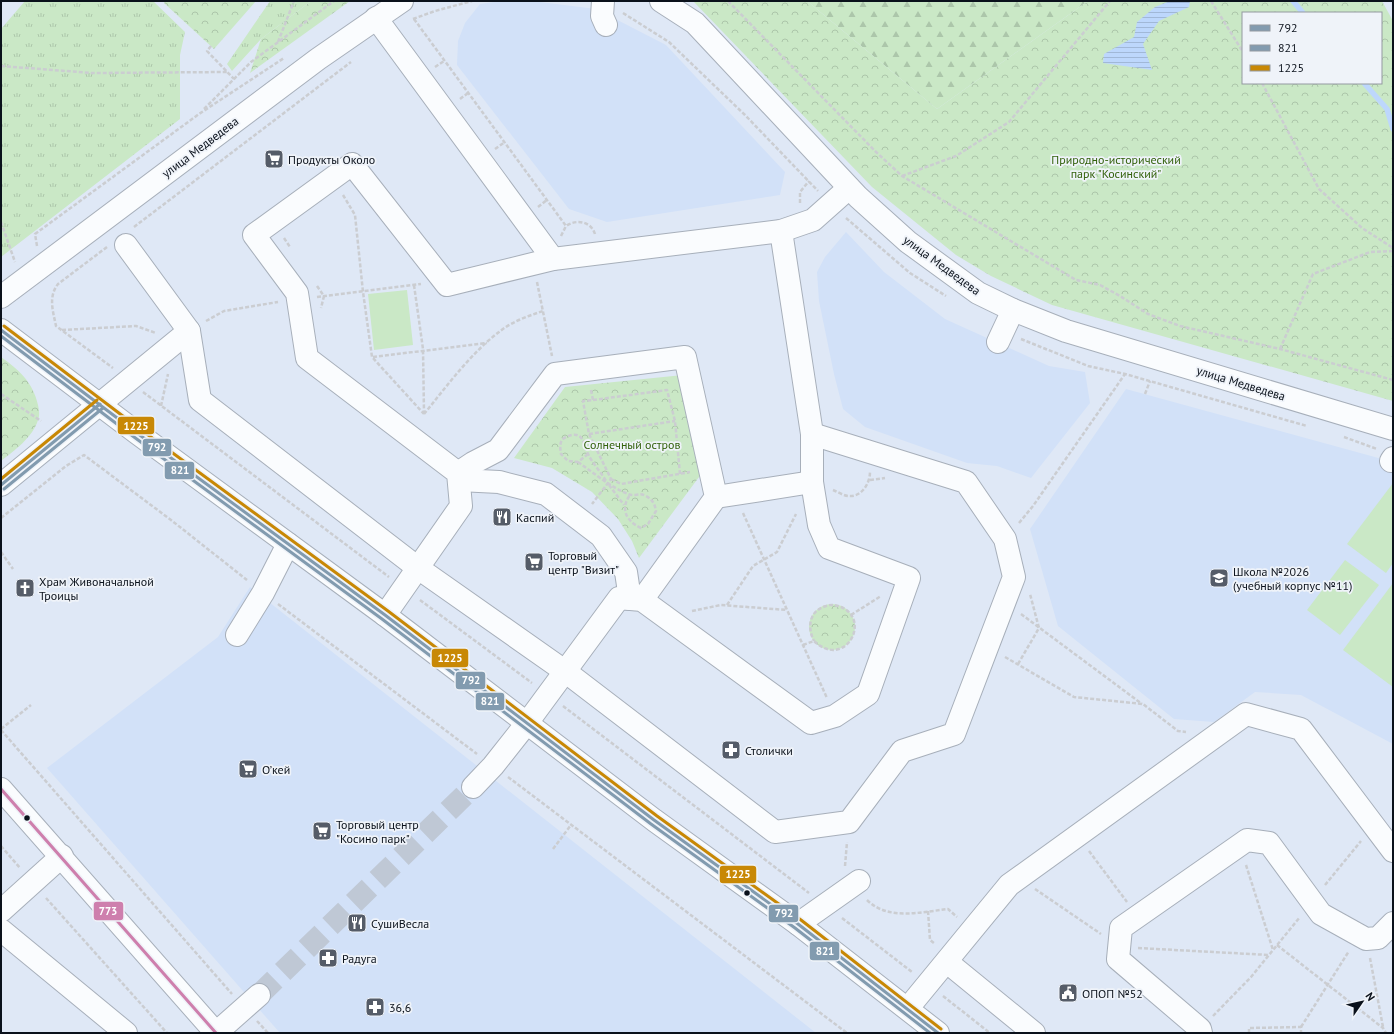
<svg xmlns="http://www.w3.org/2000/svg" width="1394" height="1034" viewBox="0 0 1394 1034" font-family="'PT Sans',sans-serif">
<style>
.built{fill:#d2e1f8}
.grass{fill:url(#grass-tufts)}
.forest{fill:url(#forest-firs)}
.park{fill:url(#park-crowns);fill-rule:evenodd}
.pitch{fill:#cae8c6}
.water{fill:url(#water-rules)}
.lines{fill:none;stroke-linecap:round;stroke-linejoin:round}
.stream{stroke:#bdd7fc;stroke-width:5.5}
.minor-tunnel{stroke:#bfc8d5;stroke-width:22;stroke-dasharray:22 11;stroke-linecap:butt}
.minor-casing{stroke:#a7afba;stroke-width:24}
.path{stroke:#cbcdd1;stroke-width:2.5;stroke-dasharray:4 2;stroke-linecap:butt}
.minor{stroke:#fafcfe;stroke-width:22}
.bus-1-casing{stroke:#eff3f9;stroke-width:6}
.bus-2-casing{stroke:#eff3f9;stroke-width:6}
.bus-3-casing{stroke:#eff3f9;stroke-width:6}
.bus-4-casing{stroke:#eff3f9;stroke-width:6}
.bus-1{stroke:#829baf;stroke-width:3}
.bus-2{stroke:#829baf;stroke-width:3}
.bus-3{stroke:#c88805;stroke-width:3}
.bus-4{stroke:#ce7fad;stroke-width:3}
.bus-dot{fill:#0a111b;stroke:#eff3f9;stroke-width:1.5}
.labels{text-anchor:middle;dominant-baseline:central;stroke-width:3.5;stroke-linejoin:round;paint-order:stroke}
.street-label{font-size:12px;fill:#0a111b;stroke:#eff3f9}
.poi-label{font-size:12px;fill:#0a111b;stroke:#eff3f9;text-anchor:start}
.park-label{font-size:12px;fill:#33620c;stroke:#eff3f9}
.line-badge{stroke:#eff3f9;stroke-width:1.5}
.badge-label{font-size:11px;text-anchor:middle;font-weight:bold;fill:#fff}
</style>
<defs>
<pattern id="grass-tufts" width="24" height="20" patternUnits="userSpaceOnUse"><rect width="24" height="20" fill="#cae8c6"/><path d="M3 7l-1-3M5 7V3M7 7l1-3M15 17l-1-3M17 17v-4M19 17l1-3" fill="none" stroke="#acc6aa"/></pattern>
<pattern id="forest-firs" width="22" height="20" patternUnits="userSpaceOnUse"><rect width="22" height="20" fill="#cae8c6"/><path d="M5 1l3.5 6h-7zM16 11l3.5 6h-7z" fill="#acc6aa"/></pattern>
<pattern id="park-crowns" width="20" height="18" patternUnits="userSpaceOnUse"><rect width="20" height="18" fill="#cae8c6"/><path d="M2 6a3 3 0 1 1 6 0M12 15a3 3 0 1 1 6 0" fill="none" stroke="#acc6aa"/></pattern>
<pattern id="water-rules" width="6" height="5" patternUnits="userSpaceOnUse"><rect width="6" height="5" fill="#bdd7fc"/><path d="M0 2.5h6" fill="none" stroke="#a1b8d7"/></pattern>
</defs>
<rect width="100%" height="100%" fill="#dfe8f6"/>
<g class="built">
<path d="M 501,1 L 532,1 L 596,9 L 666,45 L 785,172 L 780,195 L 607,222 L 569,209 L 457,65 L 458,41 L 465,23 L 480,4 Z"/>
<path d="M 846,232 L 884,272 L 945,319 L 1049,366 L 1085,372 L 1090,403 L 1031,478 L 997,466 L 967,463 L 865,427 L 843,409 L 834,374 L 819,301 L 817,272 L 825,257 Z"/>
<path d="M 1126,389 L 1393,462 L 1393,744 L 1301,695 L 1255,692 L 1214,722 L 1174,719 L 1058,626 L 1030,529 Z"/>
<path d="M 250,587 L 816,1033 L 280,1033 L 47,768 L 218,637 Z"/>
</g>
<g class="grass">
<path d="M 25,1 L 153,1 L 185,32 L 180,55 L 180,119 L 1,257 L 1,29 Z"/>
<path d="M 270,1 L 311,1 L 261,39 L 232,71 L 227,64 Z"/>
</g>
<path class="forest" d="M 807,1 L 1088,1 L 937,109 Z"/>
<g class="park">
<path d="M 165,1 L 256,1 L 214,49 L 164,3 Z"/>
<path d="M 311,1 L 350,1 L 250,73 L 261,39 Z"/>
<path d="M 693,1 L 807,1 L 937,109 L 1088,1 L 1382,1 L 1393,21 L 1393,401 L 1052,305 L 991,276 L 956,255 L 872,187 ZM 1243,13 L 1381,13 L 1381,83 L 1243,83 Z"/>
<path d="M 1,357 C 19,370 33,382 38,405 C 39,409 40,416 38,420 C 33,437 14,451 1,461 Z"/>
<path d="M 683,375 L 702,473 L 639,558 L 632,541 L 618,519 L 592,492 L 552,468 L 514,458 L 565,387 Z"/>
<circle cx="832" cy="627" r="23"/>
</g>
<g class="pitch">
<path d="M 407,290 L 413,345 L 374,350 L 368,294 Z"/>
<path d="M 1393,483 L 1393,563 L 1386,573 L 1347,544 Z"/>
<path d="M 1345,560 L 1379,585 L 1340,635 L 1307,610 Z"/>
<path d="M 1393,583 L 1393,687 L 1343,650 Z"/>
</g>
<path class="water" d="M 1170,1 L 1190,1 L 1189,7 L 1159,21 L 1143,44 L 1152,70 L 1103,63 L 1104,54 L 1134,37 L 1137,22 L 1155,7 Z"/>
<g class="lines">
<g class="stream">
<path d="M 1293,1 L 1303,13"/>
<path d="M 1364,83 L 1387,109 L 1393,129"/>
</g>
<path class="minor-tunnel" d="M 259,995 L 473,787"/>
<defs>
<g id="minor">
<path d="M 603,1 L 602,16 L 606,25"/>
<path d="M 661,1 L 695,23 L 858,197 L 908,242 L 978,293 L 1013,310 L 1066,331 L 1393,429"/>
<path d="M 376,18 L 553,259"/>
<path d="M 126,245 L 189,331 L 200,400 L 418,568 L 566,672 L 775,832 L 849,822 L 902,751 L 954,734 L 1014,577 L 1005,539 L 966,482 L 812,434"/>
<path d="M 1,297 L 318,59 L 402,1"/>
<path d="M 1,330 L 137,433 L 385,615 L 654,820 L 798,924 L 938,1033"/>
<path d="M 998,342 L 1013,310"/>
<path d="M 1391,461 L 1393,458"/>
<path d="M 458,473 L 473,463 L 498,450 L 555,374 L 685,357 L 716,497 L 642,600"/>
<path d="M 459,480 L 499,482 L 546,494 L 601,536 L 626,572 L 630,599"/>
<path d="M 1,485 L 189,331"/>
<path d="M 716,497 L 812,482"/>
<path d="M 385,615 L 461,506 L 458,473 L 307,358 L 297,293 L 254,235 L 352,164 L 447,285 L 553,259 L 781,231 L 813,220 L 849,188"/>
<path d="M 237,635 L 263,593 L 288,544"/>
<path d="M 473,787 L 493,766 L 527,723 L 619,598 L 642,600 L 811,723 L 835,716 L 868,694 L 909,578 L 829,548 L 819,525 L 812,482 L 812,434 L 781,231"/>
<path d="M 1,789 L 216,1033"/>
<path d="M 1,911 L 62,856"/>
<path d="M 798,924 L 859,881"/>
<path d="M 1,930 L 126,1033"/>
<path d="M 947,962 L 1034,1033"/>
<path d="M 908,1008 L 1009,885 L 1246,714 L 1301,729 L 1393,851"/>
<path d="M 216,1033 L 259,995"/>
<path d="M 1201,1033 L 1200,1029 L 1118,959 L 1121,928 L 1247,840 L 1269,843 L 1321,914 L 1366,939 L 1378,938 L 1393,923"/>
</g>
</defs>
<use href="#minor" class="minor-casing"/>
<g class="path">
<path d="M 728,1 L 875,151 L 902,176 L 1076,280 L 1100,285 L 1120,296 L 1148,314 L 1180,326 L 1280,349 L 1393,380"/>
<path d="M 1211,1 L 1243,52"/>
<path d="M 623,13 L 669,42 L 745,115 L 818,191"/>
<path d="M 413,19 L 435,11 L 472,1"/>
<path d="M 414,19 L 566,226 C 576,219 591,221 595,234"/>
<path d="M 278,42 L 294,1"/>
<path d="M 211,46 L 207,51 L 234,79"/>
<path d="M 1,66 L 92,73 L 227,72"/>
<path d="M 435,67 L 444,61"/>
<path d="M 1262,83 L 1319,189 L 1362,228 L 1393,248"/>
<path d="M 460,99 L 468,93"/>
<path d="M 204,109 L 251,62 L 334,1"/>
<path d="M 495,149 L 505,142"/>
<path d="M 902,176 L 956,156 L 1009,122 L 1110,1"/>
<path d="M 343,195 L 355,215 L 363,292 L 372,357 L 424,414"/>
<path d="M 800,203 L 800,192 L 809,181"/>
<path d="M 538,207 L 547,200"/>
<path d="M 846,218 L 910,273 L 946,296"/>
<path d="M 1,222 L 15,262"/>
<path d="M 134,227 L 351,62"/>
<path d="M 561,236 L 566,226"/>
<path d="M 284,238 L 290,247"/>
<path d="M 37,246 L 35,234 L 199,114 L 284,58"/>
<path d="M 107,247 L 58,284 C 48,297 53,311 56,326 L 113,368"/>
<path d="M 537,282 L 552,356"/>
<path d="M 414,285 L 423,349 L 424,413"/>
<path d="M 317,286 L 324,296 L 321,308"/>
<path d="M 317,297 L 421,284"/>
<path d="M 206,321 L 224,311 L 278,302"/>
<path d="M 62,330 L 136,326 L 156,333"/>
<path d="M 1021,339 L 1088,366 L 1125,374 L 1307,426"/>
<path d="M 1280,349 L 1313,274 L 1370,252 L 1393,251"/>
<path d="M 373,357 L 487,343"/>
<path d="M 591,390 L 593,400 L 583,401 L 589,434 L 611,479 L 592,504"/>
<path d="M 143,392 L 389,577"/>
<path d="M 1,394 L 41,421"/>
<path d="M 1145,394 L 1150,381"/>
<path d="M 593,400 L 667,390 L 675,421 L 680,474"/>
<path d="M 161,406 L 168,374"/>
<path d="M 424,414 C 447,386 470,354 499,332 C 511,322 528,316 543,311"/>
<path d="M 589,434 L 675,421"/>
<path d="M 1344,437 L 1377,449"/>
<path d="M 588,454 L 578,462 L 568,461 L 561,454 C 560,447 559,440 566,437 C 584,429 583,444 588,454 C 593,464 601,472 606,481"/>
<path d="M 578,462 C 594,473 610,487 628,494 C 634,497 640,492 646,496 C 652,499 655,504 656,511 L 648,524 L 641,528 C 626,521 620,509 630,495"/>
<path d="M 611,479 L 621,484 L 690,472"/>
<path d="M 870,480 L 885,478"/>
<path d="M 609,485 L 624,505"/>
<path d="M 833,490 C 838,492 844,496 849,496 C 862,497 870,483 870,472"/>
<path d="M 743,513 L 827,698"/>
<path d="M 1,518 L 66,466 L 84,455 L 171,520 L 247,580"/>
<path d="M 1019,523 L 1033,506 L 1125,374"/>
<path d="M 1,552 L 13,569"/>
<path d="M 420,600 L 532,683"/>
<path d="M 278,604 L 477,754"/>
<path d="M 727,605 L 753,566 L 777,552 L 796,514"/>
<path d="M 692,611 L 721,605 L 787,610"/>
<path d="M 1021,614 L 1142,704"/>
<path d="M 851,615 L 881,596"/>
<path d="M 803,645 L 814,641 C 845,670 872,620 841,607 C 836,605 831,604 826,606 C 809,611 807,627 814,641"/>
<path d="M 1005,657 L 1074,697 L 1143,704 L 1178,731 L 1186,732"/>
<path d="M 1018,664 L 1039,628 L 1030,594"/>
<path d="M 563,706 L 809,893"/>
<path d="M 1,729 L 31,705"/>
<path d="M 1,730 L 232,994"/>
<path d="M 508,777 L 847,1033"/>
<path d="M 1,846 L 20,868"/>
<path d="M 553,849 L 571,825"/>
<path d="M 1089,851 L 1127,902"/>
<path d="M 1246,865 L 1273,950"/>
<path d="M 845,866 L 847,842"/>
<path d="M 1325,885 L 1361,841"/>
<path d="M 1035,889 L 1101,934"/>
<path d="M 46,898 L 167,1033"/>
<path d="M 867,900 C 888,921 921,912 948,909 L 957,917"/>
<path d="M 928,911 L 930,940 L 935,944"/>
<path d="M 842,918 L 912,972"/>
<path d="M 1277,945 L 1383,1028 L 1386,1033"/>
<path d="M 1138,948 L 1269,955"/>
<path d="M 1370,958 L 1383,1027"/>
<path d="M 943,996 L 990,1033"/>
<path d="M 1213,1016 L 1251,977 L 1300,917"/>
<path d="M 257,1021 L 268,1033"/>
<path d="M 1301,1027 L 1349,951"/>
<path d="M 1249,1033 L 1249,1028 L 1301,1027 L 1301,1033"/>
</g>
<use href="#minor" class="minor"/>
<defs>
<g id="bus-1">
<path d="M 1,330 L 137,433 L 385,615 L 654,820 L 798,924 L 938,1033"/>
<path d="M 1,485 L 100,404"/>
</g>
<g id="bus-2">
<path d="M 1,336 L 134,437 L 382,619 L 651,824 L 795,928 L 930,1033"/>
<path d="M 4,489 L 103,408"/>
</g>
<g id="bus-3">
<path d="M 4,326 L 140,429 L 388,611 L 657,816 L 801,920 L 941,1029"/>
<path d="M 1,479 L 97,400"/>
</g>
<path id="bus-4" d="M 1,789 L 216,1033"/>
</defs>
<use href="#bus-1" class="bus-1-casing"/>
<use href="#bus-2" class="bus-2-casing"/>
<use href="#bus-3" class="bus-3-casing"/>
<use href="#bus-4" class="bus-4-casing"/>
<use href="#bus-1" class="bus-1"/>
<use href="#bus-2" class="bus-2"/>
<use href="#bus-3" class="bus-3"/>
<use href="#bus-4" class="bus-4"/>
</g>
<defs>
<symbol id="supermarket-square" viewBox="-11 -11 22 22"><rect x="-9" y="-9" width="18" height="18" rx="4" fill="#555c68" stroke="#eff3f9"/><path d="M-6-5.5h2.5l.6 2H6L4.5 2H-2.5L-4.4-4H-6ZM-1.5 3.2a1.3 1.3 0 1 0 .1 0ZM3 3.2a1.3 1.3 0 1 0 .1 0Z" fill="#fff"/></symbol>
<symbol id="restaurant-square" viewBox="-11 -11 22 22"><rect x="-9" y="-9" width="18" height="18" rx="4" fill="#555c68" stroke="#eff3f9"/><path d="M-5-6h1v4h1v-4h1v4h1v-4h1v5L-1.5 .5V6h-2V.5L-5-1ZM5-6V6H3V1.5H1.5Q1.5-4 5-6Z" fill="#fff"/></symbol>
<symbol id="school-square" viewBox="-11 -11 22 22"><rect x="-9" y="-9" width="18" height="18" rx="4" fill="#555c68" stroke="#eff3f9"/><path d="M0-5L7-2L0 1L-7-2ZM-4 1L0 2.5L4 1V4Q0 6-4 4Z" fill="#fff"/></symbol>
<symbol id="church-square" viewBox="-11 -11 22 22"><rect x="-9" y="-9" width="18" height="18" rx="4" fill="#555c68" stroke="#eff3f9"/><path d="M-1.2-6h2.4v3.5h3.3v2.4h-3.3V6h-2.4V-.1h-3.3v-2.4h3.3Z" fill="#fff"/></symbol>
<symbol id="pharmacy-square" viewBox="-11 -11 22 22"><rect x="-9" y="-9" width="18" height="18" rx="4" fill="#555c68" stroke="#eff3f9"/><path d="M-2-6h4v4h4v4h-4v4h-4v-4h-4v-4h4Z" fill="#fff"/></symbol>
<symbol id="civic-square" viewBox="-11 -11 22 22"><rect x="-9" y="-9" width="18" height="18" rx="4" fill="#555c68" stroke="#eff3f9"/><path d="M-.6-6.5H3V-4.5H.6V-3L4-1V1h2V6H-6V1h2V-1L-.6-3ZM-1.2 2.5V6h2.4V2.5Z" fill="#fff"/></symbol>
</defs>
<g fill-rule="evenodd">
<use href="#supermarket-square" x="263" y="148" width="22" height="22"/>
<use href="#restaurant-square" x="491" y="506" width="22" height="22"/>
<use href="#supermarket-square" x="523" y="551" width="22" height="22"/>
<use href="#school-square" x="1208" y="567" width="22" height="22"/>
<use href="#church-square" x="14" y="577" width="22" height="22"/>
<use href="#pharmacy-square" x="720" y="739" width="22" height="22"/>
<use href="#supermarket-square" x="237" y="758" width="22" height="22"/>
<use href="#supermarket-square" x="311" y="820" width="22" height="22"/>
<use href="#restaurant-square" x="346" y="912" width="22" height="22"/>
<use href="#pharmacy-square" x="317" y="947" width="22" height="22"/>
<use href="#civic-square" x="1057" y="982" width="22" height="22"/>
<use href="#pharmacy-square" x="364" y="996" width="22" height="22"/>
</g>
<g class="bus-dot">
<circle cx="27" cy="818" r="3.5"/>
<circle cx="747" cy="893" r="3.5"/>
</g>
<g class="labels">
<g class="street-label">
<text transform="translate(200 147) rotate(-37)">улица Медведева</text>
<text transform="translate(942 265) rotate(36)">улица Медведева</text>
<text transform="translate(1241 383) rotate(17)">улица Медведева</text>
</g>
<g class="poi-label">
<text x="288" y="159">Продукты Около</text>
<text x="516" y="517">Каспий</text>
<text x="548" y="555">Торговый<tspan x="548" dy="14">центр "Визит"</tspan></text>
<text x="1233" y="571">Школа №2026<tspan x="1233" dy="14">(учебный корпус №11)</tspan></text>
<text x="39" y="581">Храм Живоначальной<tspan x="39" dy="14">Троицы</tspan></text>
<text x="745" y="750">Столички</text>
<text x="262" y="769">О’кей</text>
<text x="336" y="824">Торговый центр<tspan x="336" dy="14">"Косино парк"</tspan></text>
<text x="371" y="923">СушиВесла</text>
<text x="342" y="958">Радуга</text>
<text x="1082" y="993">ОПОП №52</text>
<text x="389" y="1007">36,6</text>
</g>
<g class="park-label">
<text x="1116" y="159">Природно-исторический<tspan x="1116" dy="14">парк "Косинский"</tspan></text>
<text x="632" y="444">Солнечный остров</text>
</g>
</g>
<g class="line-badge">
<rect x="117" y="416" width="38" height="19" rx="4" fill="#c88805"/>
<rect x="142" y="438" width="30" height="19" rx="4" fill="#829baf"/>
<rect x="164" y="461" width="31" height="19" rx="4" fill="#829baf"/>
<rect x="431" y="648" width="38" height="20" rx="4" fill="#c88805"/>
<rect x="455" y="671" width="31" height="19" rx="4" fill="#829baf"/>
<rect x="475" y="692" width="30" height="19" rx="4" fill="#829baf"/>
<rect x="719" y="865" width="38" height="19" rx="4" fill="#c88805"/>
<rect x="93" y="901" width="31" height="20" rx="4" fill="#ce7fad"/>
<rect x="768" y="904" width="31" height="19" rx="4" fill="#829baf"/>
<rect x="809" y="941" width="31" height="20" rx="4" fill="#829baf"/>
</g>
<g class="badge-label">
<text x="136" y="430">1225</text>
<text x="157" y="451">792</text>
<text x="180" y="474">821</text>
<text x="450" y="662">1225</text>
<text x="471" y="684">792</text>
<text x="490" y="705">821</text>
<text x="738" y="878">1225</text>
<text x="108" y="915">773</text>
<text x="784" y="917">792</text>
<text x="825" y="955">821</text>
</g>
<rect width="1394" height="1034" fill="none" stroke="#0a111b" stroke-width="4"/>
<rect x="1242" y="12" width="140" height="72" fill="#eff3f9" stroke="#9399a0"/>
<rect x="1250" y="25" width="20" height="6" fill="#829baf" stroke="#9399a0"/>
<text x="1278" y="32" font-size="12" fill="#0a111b">792</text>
<rect x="1250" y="45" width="20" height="6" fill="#829baf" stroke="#9399a0"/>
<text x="1278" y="52" font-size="12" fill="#0a111b">821</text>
<rect x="1250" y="65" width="20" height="6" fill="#c88805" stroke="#9399a0"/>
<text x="1278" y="72" font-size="12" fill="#0a111b">1225</text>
<g transform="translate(1362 1002) rotate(56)" stroke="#eff3f9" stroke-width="3" paint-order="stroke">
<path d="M0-3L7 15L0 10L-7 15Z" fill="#0a111b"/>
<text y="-6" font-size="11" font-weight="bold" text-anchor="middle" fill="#0a111b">N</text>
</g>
</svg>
